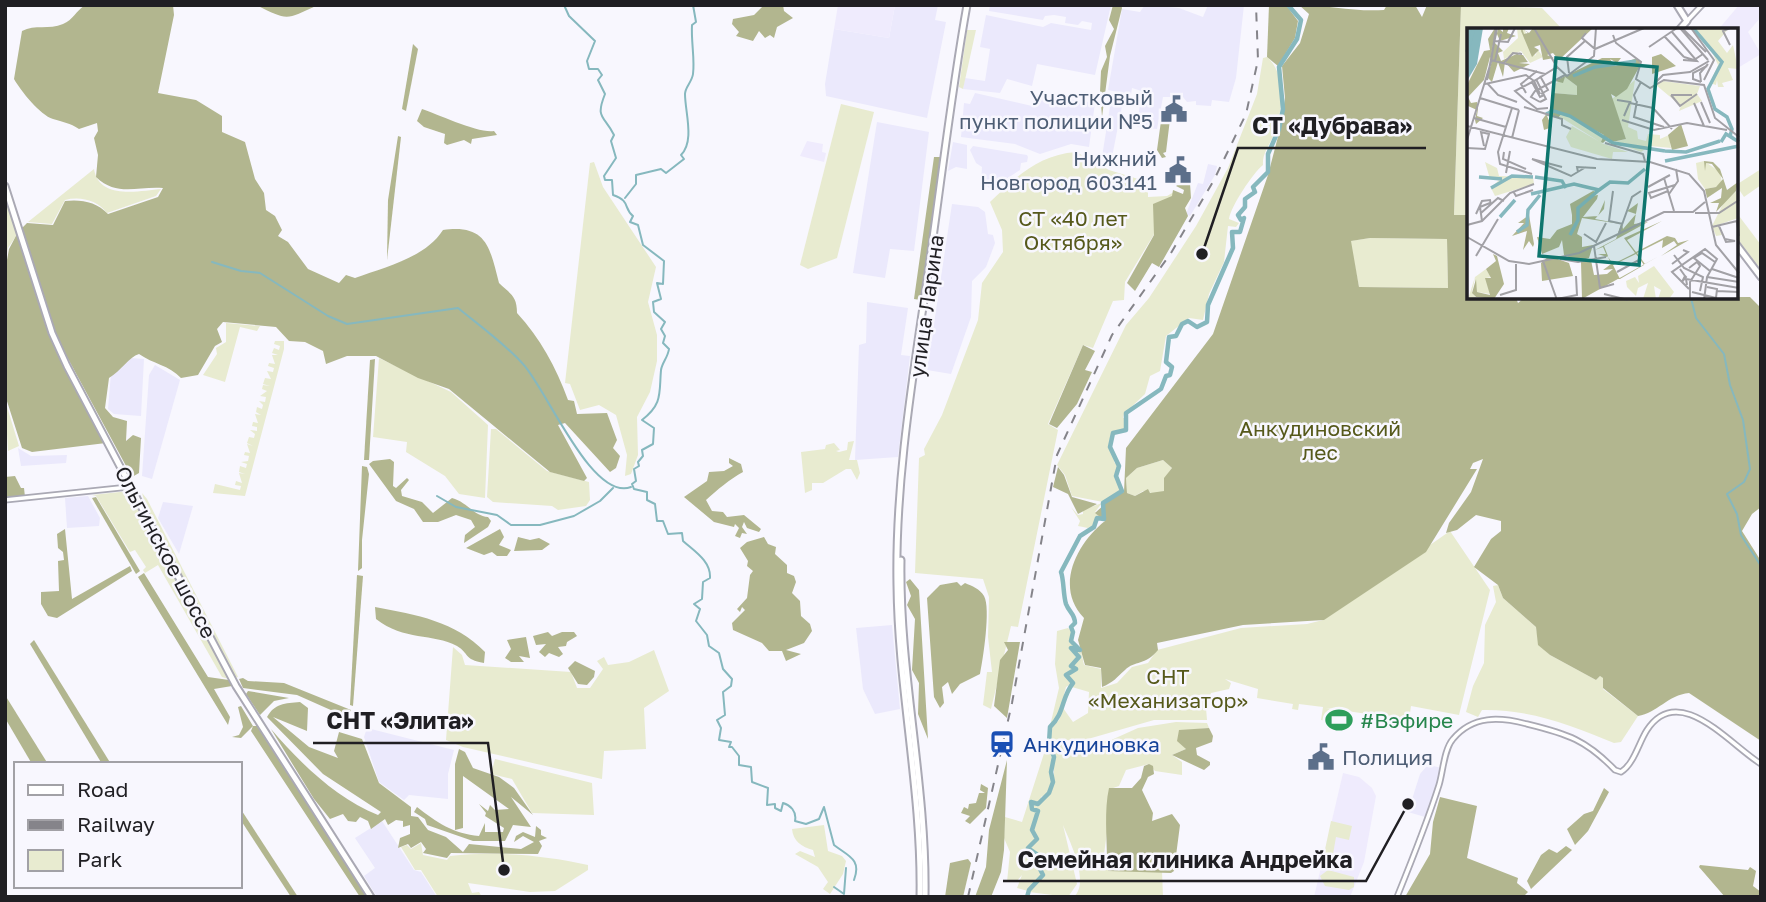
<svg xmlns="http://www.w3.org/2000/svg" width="1766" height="902" viewBox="0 0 1766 902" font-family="'Golos Text',sans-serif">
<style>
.built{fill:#ebe9fc}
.education{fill:#efebfd}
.green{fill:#e8ebd0}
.forest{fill:#b2b68f;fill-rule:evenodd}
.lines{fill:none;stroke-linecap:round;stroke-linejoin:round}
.stream{stroke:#86b8be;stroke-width:2}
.river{stroke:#86b8be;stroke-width:4.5}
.minor-casing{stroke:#aaa9b4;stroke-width:7}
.major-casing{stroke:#aaa9b4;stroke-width:9}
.minor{stroke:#fff;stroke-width:3.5}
.major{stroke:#fff;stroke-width:5}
.rail{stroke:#85848a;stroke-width:2;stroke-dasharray:9 9;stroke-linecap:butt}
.labels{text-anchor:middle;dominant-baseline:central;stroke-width:5;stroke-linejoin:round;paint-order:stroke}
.service-label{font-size:21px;fill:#4e5e75;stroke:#f8f7fe;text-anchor:end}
.park-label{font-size:21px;fill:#56591b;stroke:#f8f7fe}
.street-label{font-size:21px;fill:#201f23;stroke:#f8f7fe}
.leisure-label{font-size:21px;fill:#27864d;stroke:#f8f7fe;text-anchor:start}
.transit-label{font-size:21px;fill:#164399;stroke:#f8f7fe;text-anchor:start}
.inset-river{fill:none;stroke:#86b8be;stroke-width:3.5}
.inset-road{fill:none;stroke:#a2a1a6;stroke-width:2}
.view{fill:#0f766e;fill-opacity:0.15;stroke:#0f766e;stroke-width:3.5}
.inset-edge{fill:none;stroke:#201f23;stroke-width:3.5}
.leader{fill:none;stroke:#201f23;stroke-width:2.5}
.callout-dot{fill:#201f23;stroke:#f8f7fe;stroke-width:2.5}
.callout-label{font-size:23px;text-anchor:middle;font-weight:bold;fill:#201f23;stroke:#f8f7fe;stroke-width:5;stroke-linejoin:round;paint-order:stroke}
</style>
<rect width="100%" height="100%" fill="#f8f7fe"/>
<g class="built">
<path d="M 895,5 L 938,5 L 935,20 L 946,22 L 927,118 L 826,96 L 825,84 L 834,29 L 889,38 Z"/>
<path d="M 990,5 L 1111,5 L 1095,75 L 1037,64 L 1032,86 L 1007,79 L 1000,93 L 963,89 L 965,78 L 985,81 L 990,49 L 980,47 L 986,15 L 1043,27 L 1051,23 L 1091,30 L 1092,23 L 1082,21 L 1078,25 L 1065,23 L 1066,17 L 1054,15 L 1045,16 L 1043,20 L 989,11 Z"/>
<path d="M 1145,5 L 1179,8 L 1203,17 L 1208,5 L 1244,5 L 1236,78 L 1229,102 L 1212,100 L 1211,106 L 1196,105 L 1196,101 L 1187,102 L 1183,97 L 1163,97 L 1157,129 L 1137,127 L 1141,96 L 1148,96 L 1148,93 L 1132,88 L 1131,95 L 1108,90 L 1122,9 L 1140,12 Z"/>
<path d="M 975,93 L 1032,106 L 1035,94 L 1095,103 L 1089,147 L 1071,144 L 1040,154 L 1015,144 L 961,137 L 964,103 L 970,104 Z"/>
<path d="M 1111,100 L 1123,101 L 1112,157 L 1107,160 L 1102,157 Z"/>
<path d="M 877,122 L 929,132 L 914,251 L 890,249 L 885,278 L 853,273 Z"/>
<path d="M 953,142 L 967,145 L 967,169 L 956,167 L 948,171 Z"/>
<path d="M 973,146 L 1027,155 L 1028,157 L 1027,162 L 1021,163 L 1020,170 L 991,189 L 981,182 L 982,167 L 976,163 L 970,150 Z"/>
<path d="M 1208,164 L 1217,166 L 1215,175 L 1190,216 L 1186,214 L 1198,183 L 1203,184 Z"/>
<path d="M 952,204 L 978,207 L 985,212 L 988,234 L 993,235 L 995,243 L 986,267 L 972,281 L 971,317 L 951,374 L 927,370 Z"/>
<path d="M 867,302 L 908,308 L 901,355 L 910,356 L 898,457 L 855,460 L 859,345 L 866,343 Z"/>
<path d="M 131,358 L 144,359 L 141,416 L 114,414 L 108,409 L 111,373 Z"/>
<path d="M 155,365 L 180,380 L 152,479 L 142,476 L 149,375 Z"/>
<path d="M 18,448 L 31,456 L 67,455 L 66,463 L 21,466 Z"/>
<path d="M 88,496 L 100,518 L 99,526 L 67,528 L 65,498 Z"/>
<path d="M 163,502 L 193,506 L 179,554 L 158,518 Z"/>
<path d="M 892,625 L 900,709 L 875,714 L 863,689 L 856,628 Z"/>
<path d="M 367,728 L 454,750 L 448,774 L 448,799 L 409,795 L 404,800 L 379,782 L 364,737 Z"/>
<path d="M 1433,766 L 1442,768 L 1425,817 L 1408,812 L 1420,774 L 1426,767 Z"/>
<path d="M 382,821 L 414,870 L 421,872 L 437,897 L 377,897 L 364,876 L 375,868 L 355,838 Z"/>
</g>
<g class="education">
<path d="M 838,5 L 895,5 L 889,38 L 834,29 Z"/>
<path d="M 1739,5 L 1761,5 L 1761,17 L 1748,32 L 1761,54 L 1736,69 L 1736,30 L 1718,30 Z"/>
<path d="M 807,141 L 823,144 L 822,152 L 826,153 L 824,162 L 800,156 Z"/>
<path d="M 1343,773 L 1359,777 L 1372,788 L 1376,796 L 1364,862 L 1350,897 L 1314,897 Z"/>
</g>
<g class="green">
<path d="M 1461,5 L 1542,8 L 1563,30 L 1468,30 L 1468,215 L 1454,216 Z"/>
<path d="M 967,30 L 976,30 L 963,89 L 959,87 Z"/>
<path d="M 1267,57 C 1287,74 1283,111 1274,134 C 1270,145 1262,153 1263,165 C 1253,173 1231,206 1229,219 L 1239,223 L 1236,227 L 1228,226 L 1224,262 L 1209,294 L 1203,320 L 1189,318 L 1166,336 L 1160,371 L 1150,376 L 1145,394 L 1124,414 L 1123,418 L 1128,417 L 1125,430 L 1113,433 L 1109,441 L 1116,458 L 1114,462 L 1119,466 L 1115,475 L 1121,491 L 1103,502 L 1072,496 L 1065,475 L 1057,465 L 1126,325 L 1149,298 L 1196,226 L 1228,168 L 1257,94 L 1263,58 Z"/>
<path d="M 841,104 L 874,112 L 837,258 L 808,269 L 800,265 Z"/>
<path d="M 1076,152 L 1109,170 L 1148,182 L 1148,197 L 1167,196 L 1174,192 L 1178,195 L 1125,282 L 1124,300 L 1113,301 L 1093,348 L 1083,345 L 1048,424 L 1058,430 L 1018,627 L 1011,626 L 991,709 L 983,705 L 987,672 L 992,672 L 988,637 L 989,597 L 983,579 L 915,573 L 919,458 L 925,455 L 924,449 L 942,415 L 978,320 L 982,283 L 1003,252 L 1002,230 L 990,202 C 1016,177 1038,155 1076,152 Z"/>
<path d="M 594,162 L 603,187 L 656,267 L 648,302 L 657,335 L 657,361 L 650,392 L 637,417 L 638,455 L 631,474 L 625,476 L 627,455 L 616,415 L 599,405 L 580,410 L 570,384 L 565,383 L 590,163 Z"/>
<path d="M 94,169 C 99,200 139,191 161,189 L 156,196 L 107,213 C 97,200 80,196 65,200 L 52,224 L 28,222 Z"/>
<path d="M 1761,169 L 1761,185 L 1744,197 L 1736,185 Z"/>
<path d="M 5,195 L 18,233 L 8,248 L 5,269 Z"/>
<path d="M 1736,212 L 1761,245 L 1761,270 L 1736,237 Z"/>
<path d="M 1370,238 L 1447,239 L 1448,288 L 1359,287 L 1350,241 Z"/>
<path d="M 226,323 L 260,326 L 257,331 L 240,327 L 225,382 L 203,375 L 217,354 L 216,348 L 226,342 Z"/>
<path d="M 275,341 L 284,341 L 284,349 L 245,496 L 213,493 L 215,484 L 240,490 L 241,486 L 235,485 L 236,481 L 242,483 L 239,473 L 245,474 L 239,472 L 240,466 L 246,468 L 247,464 L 241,462 L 248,461 L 249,456 L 244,455 L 245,452 L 250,453 L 247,444 L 253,446 L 247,443 L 249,437 L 254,438 L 255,434 L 250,430 L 257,431 L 257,427 L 252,426 L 253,422 L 258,423 L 255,414 L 261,415 L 256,412 L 257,407 L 262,409 L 263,405 L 259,401 L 265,402 L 266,397 L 260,396 L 267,391 L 262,389 L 263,385 L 270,386 L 263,384 L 265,378 L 271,379 L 267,371 L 273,372 L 274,368 L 268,366 L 269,363 L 275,364 L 272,355 L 278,355 L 272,353 L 274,348 L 279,350 L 280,346 L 274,344 Z"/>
<path d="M 379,358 L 451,392 L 488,425 L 485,498 L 459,494 L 445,476 L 406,452 L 407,442 L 373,437 Z"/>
<path d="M 5,400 L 19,446 L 8,451 Z"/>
<path d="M 491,429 L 496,429 L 547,471 L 589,482 L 590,500 L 586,506 L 558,510 L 552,506 L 493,502 L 487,497 Z"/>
<path d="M 854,441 L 849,460 L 857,460 L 860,473 L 857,480 L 851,469 L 846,469 L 823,483 L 812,483 L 812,490 L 805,493 L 801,452 L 825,449 L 826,445 L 834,443 L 840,450 L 836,451 L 839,452 L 847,450 L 848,442 Z"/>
<path d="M 1163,460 L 1172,468 L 1165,478 L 1164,491 L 1156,494 L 1143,491 L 1135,496 L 1127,493 L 1126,478 L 1137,468 Z"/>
<path d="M 129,491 L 141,514 L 141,521 L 146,523 L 229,679 L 222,677 L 158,565 L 145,573 L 143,570 L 146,567 L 135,550 L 130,552 L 96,496 L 92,495 Z"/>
<path d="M 142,493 L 147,499 L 238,677 L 235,678 L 146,507 Z"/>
<path d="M 1102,503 L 1095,512 L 1099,516 L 1095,525 L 1088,528 L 1078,526 L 1080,521 L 1071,507 L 1078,515 L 1083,514 L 1083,510 Z"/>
<path d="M 1450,531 L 1490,590 L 1459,715 L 1411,706 L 1409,720 L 1326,708 L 1334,710 L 1332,722 L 1321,720 L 1323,707 L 1299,704 L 1298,710 L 1292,709 L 1293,704 L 1257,698 L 1258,689 L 1225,679 L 1231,683 L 1229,689 L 1211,693 L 1206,708 L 1207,720 L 1154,720 L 1081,741 L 1050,739 L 1051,727 L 1059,720 L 1063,708 L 1073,722 L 1088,713 L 1089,692 L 1072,687 L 1074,683 L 1067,676 L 1077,669 L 1072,666 L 1079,658 L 1072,650 L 1081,651 L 1084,665 L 1101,669 L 1101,688 L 1117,683 L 1132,667 L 1148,663 L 1157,650 L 1241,628 L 1307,624 L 1323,620 Z"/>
<path d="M 1498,585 L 1503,598 L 1536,627 L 1539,645 L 1550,655 L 1596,680 L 1600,676 L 1604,678 L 1603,689 L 1638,716 L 1621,742 L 1614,743 C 1571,725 1529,709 1482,710 L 1478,717 L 1466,712 L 1473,686 L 1484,663 L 1485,625 L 1496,602 L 1493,586 Z"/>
<path d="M 1068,628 L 1072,631 L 1070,641 L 1079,648 L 1070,648 L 1077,658 L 1071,665 L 1075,669 L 1065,674 L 1072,683 L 1066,687 L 1058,719 L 1050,726 L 1059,688 L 1055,664 L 1057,631 Z"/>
<path d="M 453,647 L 462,655 L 465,665 L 571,672 L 577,688 L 590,688 L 603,669 L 597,661 L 604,657 L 608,665 L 629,662 L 654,650 L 669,691 L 644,708 L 646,749 L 604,751 L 602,779 L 463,747 L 446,740 Z"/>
<path d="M 1176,722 L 1207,723 L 1209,728 L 1179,731 L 1186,749 L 1172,755 L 1182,762 L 1182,775 L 1155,771 L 1149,764 L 1126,770 L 1119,786 L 1113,788 L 1102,869 L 1162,871 L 1163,897 L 1074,897 C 1090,882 1070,842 1063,825 L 1077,884 L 1068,897 L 1029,892 L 1044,876 L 1037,862 L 1039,855 L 1029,848 L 1037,839 L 1033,830 L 1038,811 L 1033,809 L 1032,803 L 1042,802 L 1042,798 L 1050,794 C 1050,790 1052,786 1053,782 C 1056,773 1052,750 1049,741 L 1078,743 L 1109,741 L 1138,728 Z"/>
<path d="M 1048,741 C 1051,751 1055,770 1052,782 C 1051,786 1049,789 1049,793 L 1041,797 L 1041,801 L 1031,802 L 1032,809 L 1038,813 L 1032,830 L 1036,839 L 1027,848 L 1038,855 L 1036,864 L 1042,875 L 1028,891 L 1017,888 L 1022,875 L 1016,882 L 1007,882 L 1010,852 L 1004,838 L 1005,817 L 1022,822 Z"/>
<path d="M 495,759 L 592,783 L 594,815 L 532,813 L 512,779 L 491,774 Z"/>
<path d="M 1331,821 L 1352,826 L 1349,840 L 1336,837 L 1331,866 L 1322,864 Z"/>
<path d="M 824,825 L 828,851 L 842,856 L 846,861 L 843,874 L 830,894 L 823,889 L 828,882 L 818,867 L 795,854 L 800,851 L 815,857 L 813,850 C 802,847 793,841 792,829 Z"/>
<path d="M 421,843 L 423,855 L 447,860 L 450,856 C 496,851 543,855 588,865 L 588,870 L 555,891 L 530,892 L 468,883 L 472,893 L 479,892 L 482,897 L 438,897 L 421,870 L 415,870 L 401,847 L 407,845 L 411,849 Z"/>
<path d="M 1328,870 L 1354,877 L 1354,887 L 1349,890 L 1325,886 L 1320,876 Z"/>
</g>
<g class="forest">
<path d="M 85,5 L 173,5 L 174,15 L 158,93 L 196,100 L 222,116 L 222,132 L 245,142 L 255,179 L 264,193 L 266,210 L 275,216 L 282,230 L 278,236 L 288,242 L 308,269 L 339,283 L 346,275 L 355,278 C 385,267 425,258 443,230 C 487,224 490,248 499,283 C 510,294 517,295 517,313 C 540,338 556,367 568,400 L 574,401 L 577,414 L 607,413 L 617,440 L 613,448 L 620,456 L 616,468 L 610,472 L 565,423 L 558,425 L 587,478 L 584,481 L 550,472 L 449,389 L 418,378 L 376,356 L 347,356 L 326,364 L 323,351 L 305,342 L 289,341 L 276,327 L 223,322 L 217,329 L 222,342 L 215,346 L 198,375 L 181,378 C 169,365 153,364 139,354 C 129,357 121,371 109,378 L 105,408 L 113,417 L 127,421 L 126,441 L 133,435 L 141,438 L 139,473 L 132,477 L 59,342 L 21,229 L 27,223 L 53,225 L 65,201 C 81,199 97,202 108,214 L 158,197 L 163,188 C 137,186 117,197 96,177 L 98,155 L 94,138 L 98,131 L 97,123 L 79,129 C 70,123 63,122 53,119 C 40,115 21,91 14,79 L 22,31 C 35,24 49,30 63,24 C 73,20 76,11 85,5 Z"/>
<path d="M 256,5 L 318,5 C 285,20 289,21 256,5 Z"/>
<path d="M 764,5 L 783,5 L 784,11 L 793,18 L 777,27 L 774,38 L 770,35 L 765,38 L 759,31 L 753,41 L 736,36 L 739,32 L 732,24 L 733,19 L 754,15 Z"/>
<path d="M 1113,5 L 1121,5 L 1122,8 L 1110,56 L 1102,117 L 1100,92 L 1101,71 L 1107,57 L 1105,46 L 1114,29 L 1109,20 Z"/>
<path d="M 1269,5 L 1286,5 L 1298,21 L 1295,38 L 1278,66 L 1267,57 Z"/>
<path d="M 1299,5 C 1329,5 1354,12 1384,10 L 1387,5 L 1415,5 L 1422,17 L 1427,5 L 1461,5 L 1454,215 L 1468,215 L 1468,298 L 1516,298 L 1518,303 L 1524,298 L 1750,297 L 1761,308 L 1761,507 L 1752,514 L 1742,531 L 1761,561 L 1761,741 L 1689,693 C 1668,695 1657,713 1638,716 L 1603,688 L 1603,678 L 1600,676 L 1596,680 L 1550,655 L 1538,645 L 1536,627 L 1503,598 L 1498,585 L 1474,567 L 1491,539 L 1501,531 L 1501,521 L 1476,515 L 1457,530 L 1446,533 L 1449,523 L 1471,492 L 1483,459 L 1473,463 L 1470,469 L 1477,469 L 1426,552 L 1324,620 L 1243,625 L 1157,643 L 1158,650 C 1145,666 1135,660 1125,670 C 1116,678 1114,682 1102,687 L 1101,668 L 1085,665 L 1078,640 L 1084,618 C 1054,587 1077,543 1105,521 L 1095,513 L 1116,494 L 1124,492 L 1126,448 L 1213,334 L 1268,175 L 1280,129 L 1285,98 L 1282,66 L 1300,43 L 1309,14 ZM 1370,238 L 1447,239 L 1448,288 L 1359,287 L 1351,241 ZM 1163,460 L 1172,468 L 1164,478 L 1164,491 L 1150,493 L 1148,489 L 1135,496 L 1127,493 L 1126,478 L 1137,468 Z"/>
<path d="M 413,44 L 418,49 L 406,111 L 402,109 Z"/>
<path d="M 1166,108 L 1171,111 L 1166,152 L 1163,153 L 1166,157 L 1162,158 L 1157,150 L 1161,121 L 1166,123 L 1162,117 Z"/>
<path d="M 422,109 C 437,114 480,134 494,131 L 497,135 L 472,139 L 471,144 L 464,140 L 447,145 L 444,143 L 445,134 L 424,127 L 417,121 Z"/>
<path d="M 398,136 L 401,137 L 387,260 L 388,200 Z"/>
<path d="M 934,157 L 943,157 L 938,179 L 923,294 L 920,300 L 914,299 Z"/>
<path d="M 1184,179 L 1190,183 L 1191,198 L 1185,208 L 1188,216 L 1159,267 L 1152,263 L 1135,291 L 1127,283 L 1154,235 L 1153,204 L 1172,196 L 1173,190 L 1183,194 L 1184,190 L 1176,186 Z"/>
<path d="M 17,234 L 52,341 L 106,443 L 32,452 L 22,448 L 5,395 L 5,271 L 9,249 Z"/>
<path d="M 1083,345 L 1095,351 L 1085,370 L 1092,372 L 1077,404 L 1057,428 L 1049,424 Z"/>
<path d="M 375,359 L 369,460 L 364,460 L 370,360 Z"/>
<path d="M 729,458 L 741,464 L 743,472 C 730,479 717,490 706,500 L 712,511 L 723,512 L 727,517 L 744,515 L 761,529 L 759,532 L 747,528 L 744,522 L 742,527 L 747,534 L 742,533 L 740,538 L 735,536 L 739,528 L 735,524 L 734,527 L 714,522 L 684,497 L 707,481 L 709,472 L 724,471 L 733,466 L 729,463 Z"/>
<path d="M 390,459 L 394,462 L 393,486 L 396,488 L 407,478 L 409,480 L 401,490 L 402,496 L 422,502 L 433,513 L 452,498 C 467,502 474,516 488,517 L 491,521 L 488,527 L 464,543 L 465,535 L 475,527 L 471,520 L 456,515 L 438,522 L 423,522 L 414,509 L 396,501 L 369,464 L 373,461 Z"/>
<path d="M 362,466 L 367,467 L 369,474 L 362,540 L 362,568 L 358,571 Z"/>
<path d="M 1058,467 L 1064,475 L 1072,497 L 1097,504 L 1078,514 L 1068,494 L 1053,487 Z"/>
<path d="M 15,476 L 21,488 L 24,488 L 25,497 L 5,499 L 5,477 Z"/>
<path d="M 96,497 L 140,571 L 136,574 L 92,498 Z"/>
<path d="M 65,529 L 72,599 L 130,566 L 132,571 L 57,618 L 48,616 L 41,604 L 41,592 L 59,591 L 58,561 L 64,560 L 63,552 L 58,548 L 57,534 Z"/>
<path d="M 500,529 L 504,537 L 499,545 L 511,550 L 507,556 L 497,556 L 492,552 L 484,555 L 466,548 Z"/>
<path d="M 518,537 L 530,540 L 539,538 L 550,544 L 542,550 L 514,551 Z"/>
<path d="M 764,537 L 768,544 L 776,547 L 775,554 L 787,565 L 787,573 L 794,576 L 796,582 L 792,593 L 800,601 L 801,616 L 810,624 L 812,631 L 804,643 L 786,650 L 801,654 L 786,661 L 782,651 L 769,651 L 762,643 L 733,630 L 732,623 L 745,610 L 742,607 L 740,612 L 737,609 L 747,598 L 750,575 L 753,571 L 747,566 L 748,561 L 740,548 L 747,542 Z"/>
<path d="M 144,573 L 208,677 L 229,680 L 232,686 L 214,689 L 230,717 L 228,725 L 138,577 Z"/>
<path d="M 357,575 L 363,576 L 353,706 L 350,705 Z"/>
<path d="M 910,579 L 919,590 L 928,739 L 918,714 L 919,683 L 912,670 L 915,619 L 907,605 L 911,596 L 906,582 Z"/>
<path d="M 957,582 L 961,586 L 965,583 C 972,586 980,589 984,596 C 991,608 983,659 980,674 L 960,684 L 952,694 L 948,682 L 942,687 L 944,703 L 940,708 L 934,697 L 927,598 L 940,585 Z"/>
<path d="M 375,607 C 417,615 455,621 485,652 L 484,663 C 463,659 470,654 457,646 C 433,633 404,641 376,619 Z"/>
<path d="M 548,632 L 552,636 L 562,632 L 574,632 L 577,636 L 567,642 L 566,646 L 558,647 L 563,654 L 559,657 L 549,653 L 545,657 L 539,652 L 546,644 L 536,645 L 533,636 Z"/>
<path d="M 526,637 L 530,658 L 519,656 L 524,662 L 511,662 L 505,658 L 511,649 L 507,640 Z"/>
<path d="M 34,640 L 111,764 L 102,764 L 30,644 Z"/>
<path d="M 1004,642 L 1020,642 L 1007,718 L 994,706 L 1000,660 L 1008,650 Z"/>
<path d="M 575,661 L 595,671 L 594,677 L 587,685 L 578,684 L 568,668 Z"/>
<path d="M 243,678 L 248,681 L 284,683 L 351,710 L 351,719 L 297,695 L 243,688 L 239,679 Z"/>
<path d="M 248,691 L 289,698 L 274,701 L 260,715 L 246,694 Z"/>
<path d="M 5,695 L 48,764 L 32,764 L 5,718 Z"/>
<path d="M 300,702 L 308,708 L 307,731 L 273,717 L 309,747 L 338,758 L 334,751 L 339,732 L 362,739 L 379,783 L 411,807 L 411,816 L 418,817 L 428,830 L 446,837 L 463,852 L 469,844 L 521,849 L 534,842 L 523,836 L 514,842 L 516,836 L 523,832 L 535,837 L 536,826 L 541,830 L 541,835 L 547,838 L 539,841 L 542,846 L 538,854 L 451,853 L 447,858 L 423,853 L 426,849 L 421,842 L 411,848 L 408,844 L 398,848 L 400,838 L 410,834 L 410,825 L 403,827 L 403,821 L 396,820 L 388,825 L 385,819 L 371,829 L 368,821 L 360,817 L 356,822 L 348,821 L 343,814 L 330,819 L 314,799 L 271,729 C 299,762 337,799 378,815 L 381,812 L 323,774 L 267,717 C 274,704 285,703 300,702 Z"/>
<path d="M 241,706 L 253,726 L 257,726 L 367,897 L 360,897 L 251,731 L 253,726 L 241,738 L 232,737 L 239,735 L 243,727 L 238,707 Z"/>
<path d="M 1209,728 L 1213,736 L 1212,742 L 1196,748 L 1197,755 L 1210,762 L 1210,765 L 1204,770 L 1172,755 L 1186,749 L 1177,741 L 1179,730 Z"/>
<path d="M 459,749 L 465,752 L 473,768 L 499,777 L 514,788 L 533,815 L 511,797 L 531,827 L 513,825 L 505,841 L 473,841 L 427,825 L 425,819 L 414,812 L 417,807 C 436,822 454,834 479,836 L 485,823 L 485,832 L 503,832 L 504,828 L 485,816 L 486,813 L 479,804 L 488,811 L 490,805 L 495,810 L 509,809 L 463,776 L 463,828 L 455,830 L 455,764 Z"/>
<path d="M 1007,760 L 1004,850 L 1001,872 L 991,897 L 975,897 L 986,867 L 989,830 Z"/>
<path d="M 1149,764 L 1153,766 L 1154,774 L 1148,777 L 1142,790 L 1153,813 L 1152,821 L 1172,814 L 1180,825 L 1174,871 L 1171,873 L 1108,871 L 1110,866 L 1107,861 C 1107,838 1104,810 1109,788 L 1132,788 L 1141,778 L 1144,766 Z"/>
<path d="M 981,784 L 988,788 L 986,808 L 970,824 L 965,821 L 970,816 L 961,813 L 964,807 L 968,809 L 969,804 L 976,803 L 979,793 L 985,793 L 980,790 Z"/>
<path d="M 1604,788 L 1609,792 L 1588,831 L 1575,845 L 1567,829 L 1584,814 L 1593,811 Z"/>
<path d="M 1440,797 L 1477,806 L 1467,858 L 1518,878 L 1517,883 L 1528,892 L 1523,897 L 1405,897 L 1430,854 L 1433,822 Z"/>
<path d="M 240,808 L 298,897 L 291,897 L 240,819 Z"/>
<path d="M 1566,846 L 1572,850 L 1531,889 L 1527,881 L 1541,855 L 1549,849 L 1557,853 Z"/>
<path d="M 968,859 L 971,863 L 963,897 L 945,897 L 950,863 Z"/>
<path d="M 1700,865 L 1748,870 L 1750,867 L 1756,871 L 1753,886 L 1761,892 L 1761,897 L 1725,897 L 1699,867 Z"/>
</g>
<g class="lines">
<g class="stream">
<path d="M 564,5 L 569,16 L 595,41 L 587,61 L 589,69 L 598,69 L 602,75 L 598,80 L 605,94 C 595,119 604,115 614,135 L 611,141 L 616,158 L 604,176 L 605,180 L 612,180 L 613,195 C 631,201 623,208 633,216 L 630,222 L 638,225 L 643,245 L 664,261 L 663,284 L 657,283 L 661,299 L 653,302 L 654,312 L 665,322 L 661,329 L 665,336 L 663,343 L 669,349 C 668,357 662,363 661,370 C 659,393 663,404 642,420 L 654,428 L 653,444 L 642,450 L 643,456 L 638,462 L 639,466 L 634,469 L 636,481 L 632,484 L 634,489 L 647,492 L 647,500 L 655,504 L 657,521 L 663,521 L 668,534 L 682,533 L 683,541 C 694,551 711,561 710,578 L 703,582 L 702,599 L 694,604 L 700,609 L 696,621 L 707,635 L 709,646 L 719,653 L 723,669 L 732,679 L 731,686 L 723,692 L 725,715 L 717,720 L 721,728 L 719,740 L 731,742 L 729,747 L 732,747 L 739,756 L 739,765 L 751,767 L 752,782 L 768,788 L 767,805 L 775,804 L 775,808 L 781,811 L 783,803 C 790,805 797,811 795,821 L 806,824 L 819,819 L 824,807 L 834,845 C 848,856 862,859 854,880"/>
<path d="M 625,198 L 636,184 L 636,175 L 661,169 L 666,173 L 684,159 L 681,155 C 695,141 685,112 685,94 C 685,87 692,82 693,74 C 695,59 691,42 692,25 L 696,22 L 693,5"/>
<path d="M 212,262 L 241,271 L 260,273 L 328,316 L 347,324 L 458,308 C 480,326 504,343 523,364 C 546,388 592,502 631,487"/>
<path d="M 1691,298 L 1696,318 L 1724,354 L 1730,385 L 1743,420 L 1750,469 L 1744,482 L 1727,494 L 1737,514 L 1741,535 L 1761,566"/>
<path d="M 437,496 L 456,507 L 497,515 L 511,525 L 540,525 L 574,516 L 600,501 L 613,488"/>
<path d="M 834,887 L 844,894 L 846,868"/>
</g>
<path class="river" d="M 1027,897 L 1029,890 L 1043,875 L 1037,863 L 1038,855 L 1028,848 L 1037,839 L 1032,830 L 1038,811 L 1032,809 L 1031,802 L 1038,804 L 1049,793 L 1053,782 L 1051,772 L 1054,757 L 1049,743 L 1050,727 C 1065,713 1061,698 1073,683 L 1066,675 L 1076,669 L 1071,666 L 1079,657 L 1071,648 L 1080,650 L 1071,641 L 1073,632 L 1071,627 L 1075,623 C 1075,614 1069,612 1066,604 C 1063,594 1064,580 1061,572 L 1080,536 L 1094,527 L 1097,518 L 1104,519 L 1103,503 L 1122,491 L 1116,476 L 1119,466 L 1110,447 L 1113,433 L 1126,430 L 1126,413 L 1161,389 L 1166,376 L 1170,375 L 1172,367 L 1166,362 L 1169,337 L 1176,336 L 1182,324 L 1188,321 L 1197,327 L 1207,322 L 1208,305 L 1233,248 L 1232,232 L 1240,232 L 1244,218 L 1241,220 L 1238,215 L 1245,207 L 1245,199 L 1255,192 L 1253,187 L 1268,172 L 1268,154 L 1279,129 L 1283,109 L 1279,67 L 1297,39 L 1301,20 L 1288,5"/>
<defs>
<g id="minor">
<path d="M 1687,21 L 1702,5"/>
<path d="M 5,500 L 129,487"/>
<path d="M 1397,897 C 1412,860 1427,823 1439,785 C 1443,772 1444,749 1453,739 C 1473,715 1500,717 1527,724 C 1568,734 1586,740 1615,770 L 1621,772 C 1634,764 1639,742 1647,730 C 1679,681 1730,745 1761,764"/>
</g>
<g id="major">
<path d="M 1677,5 L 1687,21 L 1679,30"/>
<path d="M 5,186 L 52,333 L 67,366 L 236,686 L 371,897"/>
<path d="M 1736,244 L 1761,277"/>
<path d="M 901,560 C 899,673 927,784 925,897"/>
<path d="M 920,897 C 922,792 898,689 897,585 C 895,481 913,376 928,273 C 941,184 951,94 967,5"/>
</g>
</defs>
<use href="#minor" class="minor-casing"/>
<use href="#major" class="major-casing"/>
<use href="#minor" class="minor"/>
<use href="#major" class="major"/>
<path class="rail" d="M 968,897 L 1012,703 L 1057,455 L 1112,335 L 1171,253 L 1214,180 L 1246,114 L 1258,60 L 1256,5"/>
</g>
<defs>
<symbol id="civic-bare" viewBox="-9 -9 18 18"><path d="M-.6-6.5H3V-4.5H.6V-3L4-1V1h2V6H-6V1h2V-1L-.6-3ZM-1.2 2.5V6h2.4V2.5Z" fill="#5c6f8a" stroke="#f8f7fe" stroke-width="2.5" paint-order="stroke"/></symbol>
<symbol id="stadium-bare" viewBox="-9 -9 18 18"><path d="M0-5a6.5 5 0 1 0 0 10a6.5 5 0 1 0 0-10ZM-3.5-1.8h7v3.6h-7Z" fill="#2e9e5b" stroke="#f8f7fe" stroke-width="2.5" paint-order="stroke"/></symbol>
<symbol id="station-bare" viewBox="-9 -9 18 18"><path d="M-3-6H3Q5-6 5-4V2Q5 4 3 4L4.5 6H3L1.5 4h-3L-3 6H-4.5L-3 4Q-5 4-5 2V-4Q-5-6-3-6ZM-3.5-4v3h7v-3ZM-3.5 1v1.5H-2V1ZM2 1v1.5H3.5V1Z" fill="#1a4fb4" stroke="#f8f7fe" stroke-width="2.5" paint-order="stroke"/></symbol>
</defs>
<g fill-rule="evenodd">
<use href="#civic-bare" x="1155" y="90" width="38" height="38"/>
<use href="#civic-bare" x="1159" y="151" width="38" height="38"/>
<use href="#stadium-bare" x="1320" y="701" width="38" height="38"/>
<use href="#station-bare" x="983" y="725" width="38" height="38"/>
<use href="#civic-bare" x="1302" y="738" width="38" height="38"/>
</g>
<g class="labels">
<g class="service-label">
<text x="1153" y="97">Участковый<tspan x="1153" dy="24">пункт полиции №5</tspan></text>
<text x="1157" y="158">Нижний<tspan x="1157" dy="24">Новгород 603141</tspan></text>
<text x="1342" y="757" text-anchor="start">Полиция</text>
</g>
<g class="park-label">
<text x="1073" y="218">СТ «40 лет<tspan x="1073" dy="24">Октября»</tspan></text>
<text x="1320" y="428">Анкудиновский<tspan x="1320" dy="24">лес</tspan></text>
<text x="1168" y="676">СНТ<tspan x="1168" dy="24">«Механизатор»</tspan></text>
</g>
<g class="street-label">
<text transform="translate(926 306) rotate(-82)">улица Ларина</text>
<text transform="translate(166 552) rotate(62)">Ольгинское шоссе</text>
</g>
<g class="leisure-label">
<text x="1360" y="720">#Вэфире</text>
</g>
<g class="transit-label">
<text x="1023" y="744">Анкудиновка</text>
</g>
</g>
<g transform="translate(1467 28)">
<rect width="271" height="271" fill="#f8f7fe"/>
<path d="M 50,0 L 57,0 L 68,28 L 71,22 L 76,29 L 63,35 L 54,23 L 37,31 L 36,24 L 51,10 ZM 227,0 L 262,0 L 251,13 L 260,25 L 266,17 L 271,41 L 261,40 L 266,52 L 255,55 L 257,59 L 251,59 L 250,52 L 249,57 L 243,55 L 251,37 L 241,15 ZM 98,49 L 110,58 L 110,67 L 86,65 L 88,56 ZM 168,52 L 161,99 L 170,103 L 171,111 L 179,113 L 181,106 L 193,107 L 193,111 L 202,107 L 204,120 L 183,118 L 174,124 L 147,114 L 159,111 L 145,71 ZM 196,53 L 233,58 L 230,66 L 235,73 L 212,83 L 214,78 L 189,57 ZM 98,86 L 132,108 L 138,103 L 141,111 L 134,115 L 161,124 L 146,124 L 145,131 L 104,119 L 99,109 L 105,98 L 133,114 L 90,87 ZM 237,133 L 253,144 L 255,155 L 249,159 L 238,161 L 231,151 L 229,135 ZM 18,134 L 30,140 L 32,148 L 66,149 L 67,156 L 28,168 L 24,160 L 32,152 L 23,151 ZM 271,162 L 271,190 L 251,197 L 255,207 L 249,208 L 245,198 L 257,174 ZM 187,238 L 207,264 L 202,271 L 191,271 L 194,262 L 187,258 L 189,271 L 176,271 L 181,255 L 171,260 L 169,268 L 160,259 L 159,253 L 168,249 L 172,255 L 171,248 ZM 19,241 L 24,249 L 19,250 L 23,266 L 10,264 L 8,250 L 5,264 L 9,270 L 1,271 L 8,249 Z" fill="#e8ebd0"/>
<path d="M 28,0 L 28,9 L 30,0 L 31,5 L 31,0 L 36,4 L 36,0 L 42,0 L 40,5 L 49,8 L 33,13 L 30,6 L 27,12 L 24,27 L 27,14 L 36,23 L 31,25 L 34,33 L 54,24 L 51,27 L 56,27 L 60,33 L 61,34 L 52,35 L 63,36 L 47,44 L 38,34 L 36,49 L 31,34 L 25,54 L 20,49 L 25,33 L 23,29 L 17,52 L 1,69 L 4,75 L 10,74 L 11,81 L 10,88 L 16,90 L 9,96 L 8,92 L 10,82 L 1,78 L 0,72 L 0,57 L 17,23 L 23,22 L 21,11 ZM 55,0 L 57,6 L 61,5 L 56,1 L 62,5 L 66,0 L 126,0 L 92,32 L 86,25 L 80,27 L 87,30 L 76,32 L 73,17 L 67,19 L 72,22 L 65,29 L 54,3 ZM 194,26 L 209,38 L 185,46 L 185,29 ZM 135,30 L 154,30 L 150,35 L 143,31 L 148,38 L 170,30 L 174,36 L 160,61 L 149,69 L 144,66 L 159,111 L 145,114 L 141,110 L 136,115 L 134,114 L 137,107 L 95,85 L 91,90 L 80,88 L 85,99 L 77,102 L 75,92 L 86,77 L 85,67 L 88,55 L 86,65 L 110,67 L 110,58 L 98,49 L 96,55 L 88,53 ZM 214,96 L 221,118 L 205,122 L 201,107 ZM 237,133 L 246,134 L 253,141 L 260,162 L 271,154 L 269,163 L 249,184 L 252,175 L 243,175 L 254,170 L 255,160 L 240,170 L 238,161 L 249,159 L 256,151 L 245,136 L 239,135 L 238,143 ZM 126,163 L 130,164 L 125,168 L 131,167 L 130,171 L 116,189 L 131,188 L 138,172 L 137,181 L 128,191 L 155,196 L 156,201 L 169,186 L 160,183 L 171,175 L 167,196 L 181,194 L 137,218 L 141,228 L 140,229 L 131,226 L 139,226 L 136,219 L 128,222 L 149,211 L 154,196 L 115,190 L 110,206 L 115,209 L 115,219 L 126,217 L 122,230 L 112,233 L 97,227 L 95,212 L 92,219 L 75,226 L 70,209 L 83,211 L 90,202 L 105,196 L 105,187 L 91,184 L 105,187 L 103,176 ZM 62,187 L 67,216 L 66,219 L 62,213 L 56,222 L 60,203 L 45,208 L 57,195 L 51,195 ZM 195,193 L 160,212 L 169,224 L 200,208 L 208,210 L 211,215 L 222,212 L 194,228 L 210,217 L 207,213 L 195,220 L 196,212 L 170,225 L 178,236 L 192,228 L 115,271 L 114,234 L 124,232 L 127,247 L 140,246 L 146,241 L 136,242 L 144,236 L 141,229 L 146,236 L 168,225 L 157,210 ZM 169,226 L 177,237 L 153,251 L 146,237 ZM 26,226 L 30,228 L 37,256 L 27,271 L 9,269 L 5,265 L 9,251 L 10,264 L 23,267 L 18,250 L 24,250 L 19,241 L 29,233 ZM 82,228 L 102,235 L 106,248 L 75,253 L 74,235 Z" fill="#b2b68f" fill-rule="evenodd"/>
<path d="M 0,0 L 16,0 L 10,36 L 0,53 Z" fill="#86b8be"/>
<path class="inset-river" d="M 226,0 L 255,34 L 241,61 L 248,81 L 260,89 L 265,101 L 263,108 L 267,111M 0,24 L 7,0M 106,48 L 128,39 L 169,33M 79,86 L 87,83 L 103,88 L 146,115 L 198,123M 254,114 L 259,106 L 272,114M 198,123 L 219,124 L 253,113M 198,133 L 272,118M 12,149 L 35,151M 68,149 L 95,153 L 99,160M 24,160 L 45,148 L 66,149M 64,166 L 107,156 L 132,162 L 143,154 L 161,155 L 178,141M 33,189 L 48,172M 50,204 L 60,197 L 61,182 L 73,167M 103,207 L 111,192 L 111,180 L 132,162"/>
<path class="inset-road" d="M 67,0 L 90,39M 213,0 L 241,32M 215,0 L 239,24M 224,0 L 247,32 L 237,52M 263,0 L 256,3 L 263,17M 205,4 L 230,33 L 216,32M 119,5 L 115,10 L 128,21 L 177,0M 146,7 L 149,15 L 174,34 L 169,51 L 183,60 L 197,52 L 237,57 L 248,90 L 272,109M 198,9 L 217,29M 28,13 L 41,14 L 48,0M 182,19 L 210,0M 217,29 L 227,32 L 236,26M 24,32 L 78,46M 28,33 L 34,6M 37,35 L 46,25 L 55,26M 102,45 L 100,29 L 118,13M 73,48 L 81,62 L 74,66M 69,51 L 79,71 L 73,74M 20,52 L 30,0M 65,54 L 73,69 L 77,67M 189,54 L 196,47 L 223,44 L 242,33M 234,54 L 226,51 L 226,45 L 240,38M 234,54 L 233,45 L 241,36M 20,55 L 31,67 L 50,74M 18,56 L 59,47 L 67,53 L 90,39 L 100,48 L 127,28 L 129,0M 59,65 L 54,56 L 70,43M 204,67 L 213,78 L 230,66M 204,67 L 225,67M 13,70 L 52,82M 57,71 L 48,63 L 67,53 L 73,66M 57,71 L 70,81 L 81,80M 150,72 L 163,74 L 157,88M 169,73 L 167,67 L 174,54M 170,73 L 167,89 L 197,99M 73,74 L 64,69 L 68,63 L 98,47M 234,74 L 243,95M 163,75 L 186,80 L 205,101M 227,75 L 237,98M 57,79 L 95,91 L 95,97 L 104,101M 45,80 L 31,124 L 33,136 L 65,146M 7,90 L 39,99M 155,92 L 187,102 L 220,95 L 260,102M 0,98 L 130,131 L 183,134 L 222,146 L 237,163 L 249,217 L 272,245M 45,110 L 52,82M 0,112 L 24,34 L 29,0M 138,115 L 176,126 L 178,133M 0,120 L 18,121 L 22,106 L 14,104 L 17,118M 37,124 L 36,131 L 59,141M 95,139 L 65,131 L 104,148 L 119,139M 111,144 L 110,139 L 129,140M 39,145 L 43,123M 197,150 L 207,183M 181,159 L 203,147M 46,163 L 49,168 L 66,162M 146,163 L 142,193 L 156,196M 201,163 L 184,170 L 182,165 L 208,157M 202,166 L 211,153 L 209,141M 14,185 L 31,170 L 37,173M 228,185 L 252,185 L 272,172M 9,186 L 15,173 L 23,172 L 24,177M 15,193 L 13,179 L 23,175M 0,197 L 15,193 L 43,165 L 67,156M 252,198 L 259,214 L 268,213 L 258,211M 245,199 L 270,193 L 272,208M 152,205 L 165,169 L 174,163M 117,206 L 129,214 L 139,195M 0,209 L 42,233 L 62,236 L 112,225 L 197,184 L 226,184 L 238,174M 127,218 L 133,260 L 147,256M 207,227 L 217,240 L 236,249 L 233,263M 9,228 L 31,191M 93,231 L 111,234 L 139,229M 76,233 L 90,272M 205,236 L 221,224 L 216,222M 222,240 L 230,234 L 233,238 L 223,254 L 223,272M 213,241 L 218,248 L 215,254 L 219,249 L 218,248M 245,241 L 272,250M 243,243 L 227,230 L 235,225 L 248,234M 150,244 L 172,232M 240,249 L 272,254M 220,257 L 219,251 L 272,260M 222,261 L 205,244 L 238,221 L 250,231 L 240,249 L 237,272M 250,263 L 272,264M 225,264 L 249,270 L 250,261 L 240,259M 137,266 L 161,272M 33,267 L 49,262 L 49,236M 90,271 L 110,267 L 109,248"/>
<path class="view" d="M 89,30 L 190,39 L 172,237 L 72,228 Z"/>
<rect width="271" height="271" class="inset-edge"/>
</g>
<path class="leader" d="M1202 254L1238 148H1426M504 870L488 743H313M1408 804L1366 881H1003"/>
<g class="callout-dot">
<circle cx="1202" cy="254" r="7"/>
<circle cx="504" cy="870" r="7"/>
<circle cx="1408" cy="804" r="7"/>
</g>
<g class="callout-label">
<text x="1332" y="134">СТ «Дубрава»</text>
<text x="400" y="729">СНТ «Элита»</text>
<text x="1185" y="868">Семейная клиника Андрейка</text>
</g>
<rect width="1766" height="902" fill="none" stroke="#201f23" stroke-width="14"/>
<rect x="14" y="762" width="228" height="126" fill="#f8f7fe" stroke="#a2a1a6" stroke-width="2"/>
<rect x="28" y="785" width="35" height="10" fill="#ffffff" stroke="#a2a1a6" stroke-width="2"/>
<text x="77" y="797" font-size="21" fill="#201f23">Road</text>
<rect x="28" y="820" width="35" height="10" fill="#85848a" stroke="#a2a1a6" stroke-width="2"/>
<text x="77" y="832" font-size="21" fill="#201f23">Railway</text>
<rect x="28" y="850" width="35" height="21" fill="#e8ebd0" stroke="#a2a1a6" stroke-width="2"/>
<text x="77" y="867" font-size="21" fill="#201f23">Park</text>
</svg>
